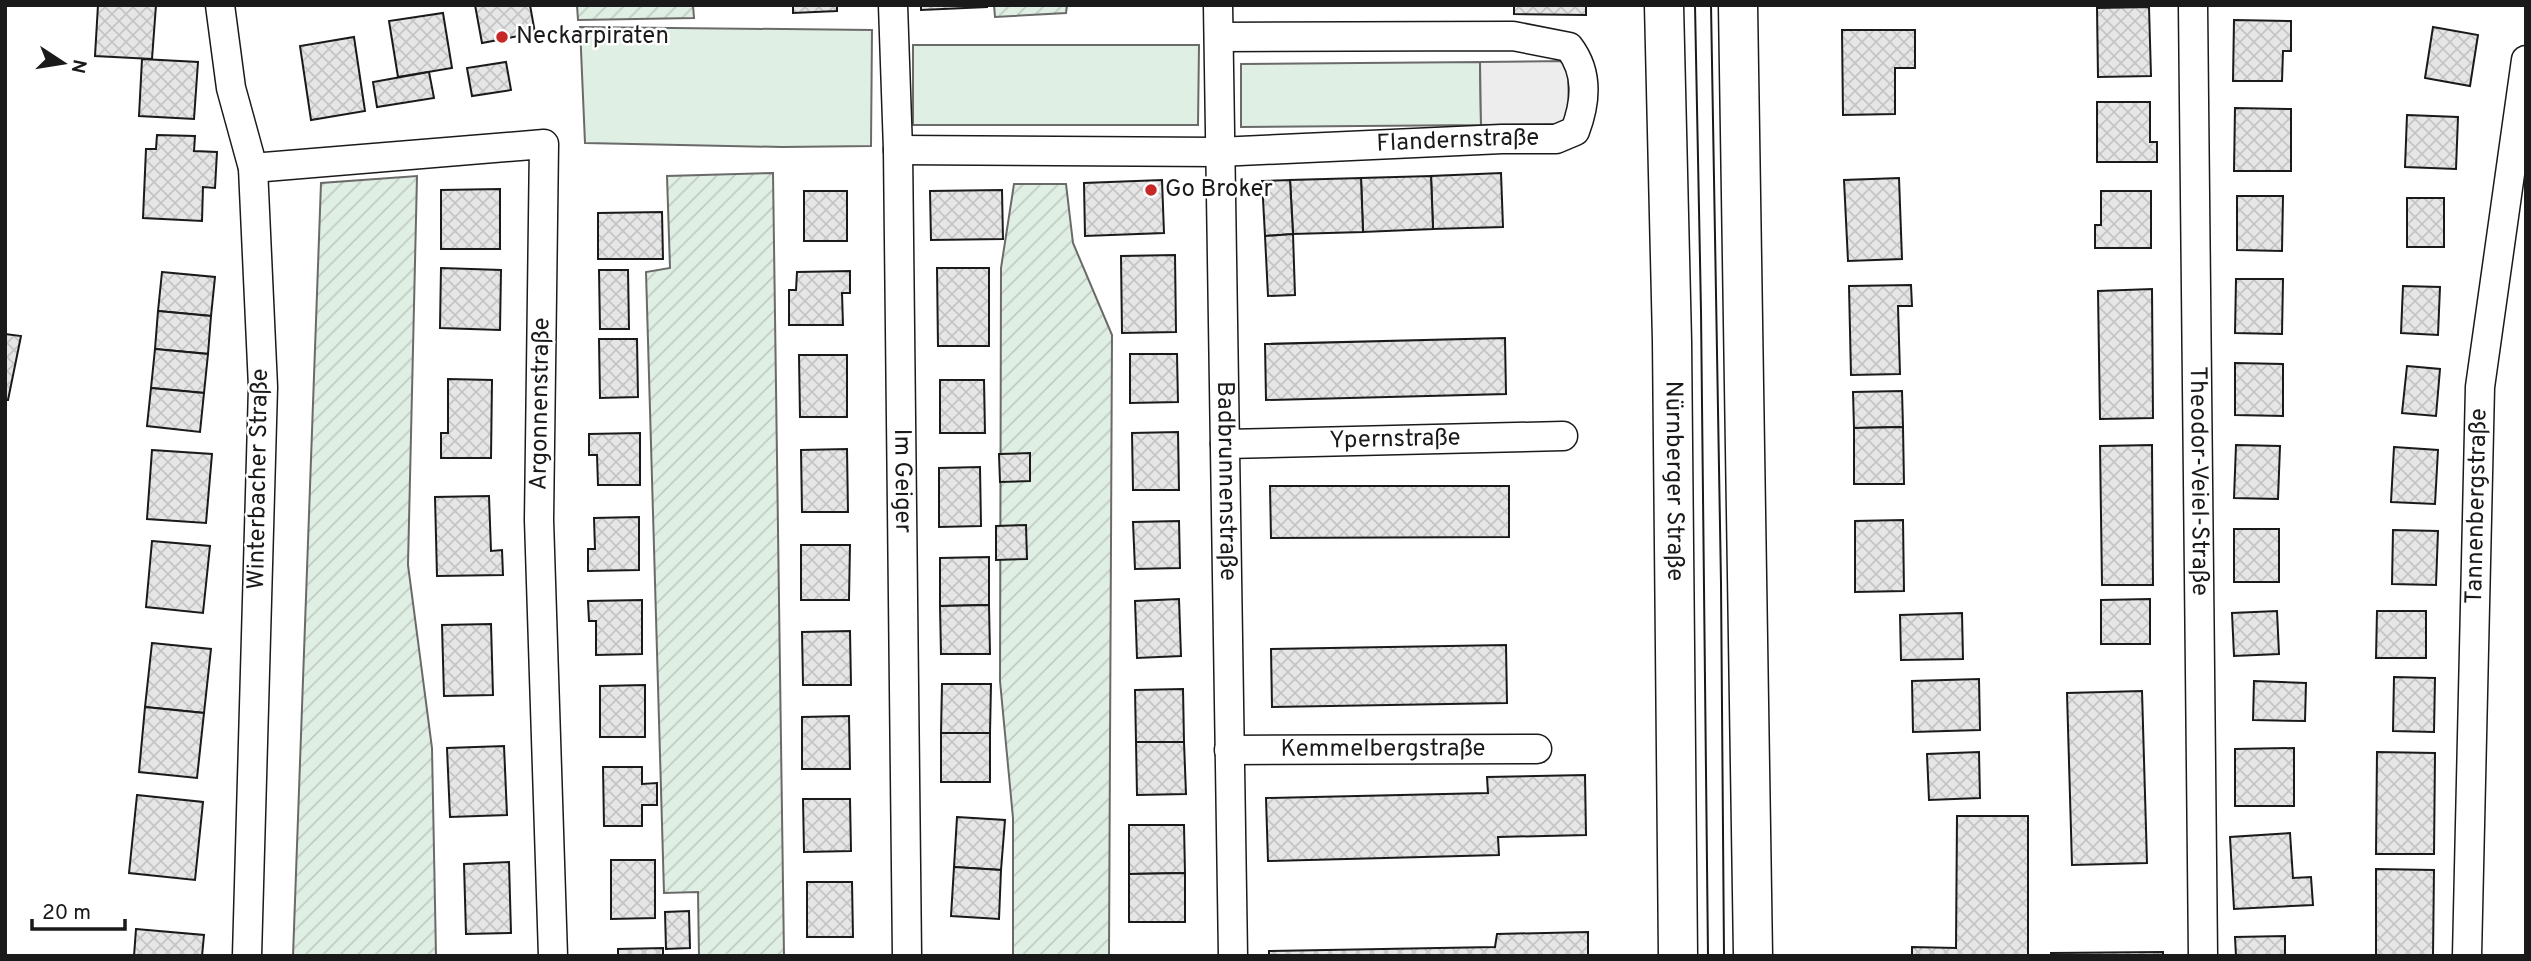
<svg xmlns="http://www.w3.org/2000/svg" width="2531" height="961" viewBox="0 0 2531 961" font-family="Overpass,sans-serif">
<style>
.green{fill:#e0efe3;stroke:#6a6a6a;stroke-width:2}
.garden{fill:url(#garden-furrows);stroke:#6a6a6a;stroke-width:2}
.parking{fill:#ededed;stroke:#6a6a6a;stroke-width:2}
.building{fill:url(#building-cross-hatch);stroke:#1a1a1a;stroke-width:2}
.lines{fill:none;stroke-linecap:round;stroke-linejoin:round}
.minor-casing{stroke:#1a1a1a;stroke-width:31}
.secondary-casing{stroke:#1a1a1a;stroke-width:41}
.minor{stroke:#fff;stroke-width:28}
.secondary{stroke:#fff;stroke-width:38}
.tram{stroke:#1a1a1a;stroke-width:2}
.poi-dot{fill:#c62828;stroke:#fff;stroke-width:2.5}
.labels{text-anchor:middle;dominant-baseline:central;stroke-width:5;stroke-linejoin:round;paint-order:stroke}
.poi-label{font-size:24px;fill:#1a1a1a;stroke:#fff;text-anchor:start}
.street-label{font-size:24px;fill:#1a1a1a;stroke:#fff}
</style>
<defs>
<pattern id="garden-furrows" width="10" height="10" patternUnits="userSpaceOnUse" patternTransform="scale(1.75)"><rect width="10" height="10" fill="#e0efe3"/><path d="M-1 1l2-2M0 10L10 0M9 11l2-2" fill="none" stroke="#c0ccc2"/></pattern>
<pattern id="building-cross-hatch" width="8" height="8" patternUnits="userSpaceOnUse" patternTransform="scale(1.75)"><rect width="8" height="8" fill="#e6e6e6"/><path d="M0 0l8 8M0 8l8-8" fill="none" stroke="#c5c5c5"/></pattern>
</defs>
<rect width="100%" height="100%" fill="#fff"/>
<g class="green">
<path d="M 580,27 L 872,30 L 871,146 L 782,147 L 585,143 Z"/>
<path d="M 913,45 L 1199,45 L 1198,125 L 913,125 Z"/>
<path d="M 1480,62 L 1481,125 L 1241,127 L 1241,64 Z"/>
</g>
<g class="garden">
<path d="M 577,5 L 693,5 L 694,18 L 578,20 Z"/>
<path d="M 994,5 L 1067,5 L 1066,13 L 995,17 Z"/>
<path d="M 773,173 L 784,956 L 699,956 L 698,892 L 664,893 L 646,272 L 670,268 L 667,176 Z"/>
<path d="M 417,176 L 408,565 L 432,748 L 436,956 L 293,956 L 321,183 Z"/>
<path d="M 1014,184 L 1066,184 L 1073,243 L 1112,335 L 1109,956 L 1013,956 L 1013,818 L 1000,681 L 1001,268 Z"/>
</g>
<path class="parking" d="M 1568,61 L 1569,124 L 1481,125 L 1480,62 Z"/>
<g class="building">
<path d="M 98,5 L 156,5 L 152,59 L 95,56 Z"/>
<path d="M 475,5 L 530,5 L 535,33 L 482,43 Z"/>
<path d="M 793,5 L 837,5 L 837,11 L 793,13 Z"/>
<path d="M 921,5 L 987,5 L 987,7 L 921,10 Z"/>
<path d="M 1514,5 L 1586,5 L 1586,15 L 1514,14 Z"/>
<path d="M 2149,7 L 2151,76 L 2098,77 L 2097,8 Z"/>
<path d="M 443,13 L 452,68 L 398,77 L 389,21 Z"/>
<path d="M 2234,20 L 2291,21 L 2291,51 L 2283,51 L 2282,81 L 2233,81 Z"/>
<path d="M 2433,27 L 2478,35 L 2470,86 L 2425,78 Z"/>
<path d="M 1842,30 L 1915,30 L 1915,68 L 1895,68 L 1895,114 L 1843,115 Z"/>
<path d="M 354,37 L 365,111 L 311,120 L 300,46 Z"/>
<path d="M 142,59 L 198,62 L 194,119 L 139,116 Z"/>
<path d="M 506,62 L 511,90 L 472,96 L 467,68 Z"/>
<path d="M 429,72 L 434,98 L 377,107 L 373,82 Z"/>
<path d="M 2097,102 L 2150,102 L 2150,142 L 2157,142 L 2157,162 L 2097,162 Z"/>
<path d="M 2235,108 L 2291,109 L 2291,171 L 2234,171 Z"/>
<path d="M 2407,115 L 2458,117 L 2456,169 L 2405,167 Z"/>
<path d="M 157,135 L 195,136 L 194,151 L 217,152 L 215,188 L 203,187 L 202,221 L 143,218 L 146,149 L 156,149 Z"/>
<path d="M 1501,173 L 1503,227 L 1433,229 L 1431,176 Z"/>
<path d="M 1431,176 L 1433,229 L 1363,232 L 1361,178 Z"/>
<path d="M 1361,178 L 1363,232 L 1293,234 L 1290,180 Z"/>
<path d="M 1899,178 L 1902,259 L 1848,261 L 1844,180 Z"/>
<path d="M 1162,180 L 1164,233 L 1085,236 L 1084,183 Z"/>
<path d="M 1290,180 L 1293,234 L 1265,236 L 1262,181 Z"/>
<path d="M 500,189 L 500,249 L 441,249 L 441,190 Z"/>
<path d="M 1002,190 L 1003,239 L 931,240 L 930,191 Z"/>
<rect x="804" y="191" width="43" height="50"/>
<path d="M 2101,191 L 2151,191 L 2151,248 L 2095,248 L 2095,225 L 2101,225 Z"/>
<path d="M 2237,196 L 2283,196 L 2282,251 L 2237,250 Z"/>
<rect x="2407" y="198" width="37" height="49"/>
<path d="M 662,212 L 663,259 L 598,259 L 598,213 Z"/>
<path d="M 1293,234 L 1295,295 L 1268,296 L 1265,236 Z"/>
<path d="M 1175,255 L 1176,332 L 1122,333 L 1121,256 Z"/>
<path d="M 441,268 L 501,270 L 500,330 L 440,328 Z"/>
<path d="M 937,268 L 989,268 L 989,346 L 938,346 Z"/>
<path d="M 599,270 L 628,270 L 629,329 L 600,329 Z"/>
<path d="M 850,271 L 850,293 L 842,293 L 843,325 L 789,325 L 789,290 L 796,290 L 797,272 Z"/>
<path d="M 162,272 L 215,277 L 211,316 L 158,311 Z"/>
<path d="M 2236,279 L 2283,279 L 2282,334 L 2235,333 Z"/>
<path d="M 1911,285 L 1912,306 L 1898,306 L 1900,374 L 1851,375 L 1849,286 Z"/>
<path d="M 2403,286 L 2440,287 L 2438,335 L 2401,333 Z"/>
<path d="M 2152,289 L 2153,418 L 2100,419 L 2098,291 Z"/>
<path d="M 158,311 L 211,316 L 208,354 L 155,349 Z"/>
<path d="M 5,334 L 21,336 L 8,400 L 5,400 Z"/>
<path d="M 1505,338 L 1506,394 L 1266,400 L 1265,344 Z"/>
<path d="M 599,339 L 637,339 L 638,397 L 600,398 Z"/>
<path d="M 155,349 L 208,354 L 204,393 L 151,388 Z"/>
<path d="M 1130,354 L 1177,354 L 1178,402 L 1130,403 Z"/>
<path d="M 799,355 L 847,355 L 847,417 L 800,417 Z"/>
<path d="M 2235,363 L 2283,364 L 2283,416 L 2235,415 Z"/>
<path d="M 2407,366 L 2440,369 L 2436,416 L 2402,413 Z"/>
<path d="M 448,379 L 492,380 L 491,458 L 441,458 L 441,433 L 448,433 Z"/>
<path d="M 940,380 L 984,380 L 985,433 L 940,433 Z"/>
<path d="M 151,388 L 204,393 L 200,432 L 147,426 Z"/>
<path d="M 1902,391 L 1903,427 L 1854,428 L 1853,392 Z"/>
<path d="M 1903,427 L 1904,484 L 1854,484 L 1854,428 Z"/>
<path d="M 1178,432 L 1179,490 L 1133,490 L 1132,433 Z"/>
<path d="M 640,433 L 640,485 L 598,485 L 597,455 L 589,455 L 589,434 Z"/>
<path d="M 2152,445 L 2153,585 L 2102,585 L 2100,446 Z"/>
<path d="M 2236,445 L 2280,446 L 2278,499 L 2234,498 Z"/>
<path d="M 2394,447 L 2438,450 L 2435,504 L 2391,502 Z"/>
<path d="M 847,449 L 848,512 L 802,512 L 801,450 Z"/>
<path d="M 152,450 L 212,454 L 206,523 L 147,519 Z"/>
<path d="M 1030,453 L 1030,481 L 1000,482 L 999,454 Z"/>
<path d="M 980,467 L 981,526 L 939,527 L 939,468 Z"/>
<path d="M 1270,486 L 1509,486 L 1509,537 L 1271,538 Z"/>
<path d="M 489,496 L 491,551 L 502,550 L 503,575 L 437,576 L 435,497 Z"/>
<path d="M 639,517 L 639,570 L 588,571 L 588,549 L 595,549 L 594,518 Z"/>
<path d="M 1903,520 L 1904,591 L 1855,592 L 1855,521 Z"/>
<path d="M 1179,521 L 1180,568 L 1135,569 L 1133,522 Z"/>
<path d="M 1026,525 L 1027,559 L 996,560 L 996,526 Z"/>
<rect x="2234" y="529" width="45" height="53"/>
<path d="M 2393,530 L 2438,531 L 2436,585 L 2392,584 Z"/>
<path d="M 152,541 L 210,546 L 203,613 L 146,607 Z"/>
<path d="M 801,545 L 850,545 L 849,600 L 801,600 Z"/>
<path d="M 989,557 L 989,605 L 940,606 L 940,558 Z"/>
<path d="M 1179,599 L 1181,656 L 1137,658 L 1135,601 Z"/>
<path d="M 2150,599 L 2150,644 L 2101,644 L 2101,600 Z"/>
<path d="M 642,600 L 642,654 L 596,655 L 596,621 L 589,621 L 588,601 Z"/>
<path d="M 989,605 L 990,654 L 941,654 L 940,606 Z"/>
<path d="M 2277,611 L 2279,654 L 2234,656 L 2232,613 Z"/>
<path d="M 2377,611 L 2426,611 L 2426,658 L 2376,658 Z"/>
<path d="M 1962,613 L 1963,659 L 1901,660 L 1900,615 Z"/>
<path d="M 491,624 L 493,695 L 444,696 L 442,625 Z"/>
<path d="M 850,631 L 851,685 L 803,685 L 802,632 Z"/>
<path d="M 152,643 L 211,649 L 204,713 L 145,707 Z"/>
<path d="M 1506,645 L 1507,703 L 1272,707 L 1271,649 Z"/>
<path d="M 2394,677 L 2435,678 L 2434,732 L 2393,731 Z"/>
<path d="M 1979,679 L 1980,730 L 1913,732 L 1912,681 Z"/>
<path d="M 2254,681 L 2306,683 L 2305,721 L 2253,720 Z"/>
<path d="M 942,684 L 991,684 L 990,733 L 941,733 Z"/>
<path d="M 645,685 L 645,737 L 600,737 L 600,686 Z"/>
<path d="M 1183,689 L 1184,742 L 1136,742 L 1135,690 Z"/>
<path d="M 2142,691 L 2147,863 L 2072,865 L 2067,693 Z"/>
<path d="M 145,707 L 204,713 L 197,778 L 139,772 Z"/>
<path d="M 849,716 L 850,769 L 802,769 L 802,717 Z"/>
<rect x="941" y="733" width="49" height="49"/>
<path d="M 1136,742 L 1184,742 L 1186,794 L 1137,795 Z"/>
<path d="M 504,746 L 507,815 L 450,817 L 447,748 Z"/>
<path d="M 2294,748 L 2294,806 L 2235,806 L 2235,749 Z"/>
<path d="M 1979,752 L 1980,798 L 1929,800 L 1927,754 Z"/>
<path d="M 2377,752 L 2435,753 L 2434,854 L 2376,854 Z"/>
<path d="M 603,767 L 642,767 L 642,784 L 657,783 L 657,805 L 642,805 L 642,826 L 604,826 Z"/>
<path d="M 1585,775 L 1586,835 L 1498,837 L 1499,855 L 1268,861 L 1266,798 L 1488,793 L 1487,777 Z"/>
<path d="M 137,795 L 203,802 L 195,880 L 129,873 Z"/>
<path d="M 803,799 L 850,799 L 851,851 L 804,852 Z"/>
<path d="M 1957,816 L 2028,816 L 2028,956 L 1912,956 L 1912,947 L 1956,948 Z"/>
<path d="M 957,817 L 1005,820 L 1001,870 L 954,867 Z"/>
<path d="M 1129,825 L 1184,825 L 1185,873 L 1129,874 Z"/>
<path d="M 2290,833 L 2293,878 L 2311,877 L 2313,905 L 2234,909 L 2230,837 Z"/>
<path d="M 611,860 L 655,860 L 655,918 L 611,919 Z"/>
<path d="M 509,862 L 511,933 L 466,934 L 464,864 Z"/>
<path d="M 954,867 L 1001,870 L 999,919 L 951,916 Z"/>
<path d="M 2376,869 L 2434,870 L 2433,956 L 2376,956 Z"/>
<path d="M 1185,873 L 1185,922 L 1129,922 L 1129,874 Z"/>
<path d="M 807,882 L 852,882 L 853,937 L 807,937 Z"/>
<path d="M 689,911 L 690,948 L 666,949 L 665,912 Z"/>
<path d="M 136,929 L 204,935 L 202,956 L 134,956 Z"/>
<path d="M 1588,932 L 1588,956 L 1269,956 L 1269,951 L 1495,947 L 1497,934 Z"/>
<path d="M 2285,936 L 2285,956 L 2236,956 L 2235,937 Z"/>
<path d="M 663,948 L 663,956 L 618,956 L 618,949 Z"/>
<path d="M 2163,952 L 2163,956 L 2051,956 L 2051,953 Z"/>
</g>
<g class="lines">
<defs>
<g id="minor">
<path d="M 220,5 L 231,88 L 253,168 L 263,387 L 247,956"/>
<path id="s1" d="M 893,5 L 898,150 L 907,956"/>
<path id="s2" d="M 1218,5 L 1233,956"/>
<path id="s3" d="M 2193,5 L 2203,956"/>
<path id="s4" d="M 898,150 L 1218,152 L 1502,139 L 1556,139 L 1575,131 C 1586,102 1589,73 1569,47 L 1513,36 L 1219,37"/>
<path d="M 253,168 L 544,144 L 539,520 L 553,956"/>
<path id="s5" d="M 1225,444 L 1563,436"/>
<path id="s6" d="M 1229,750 L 1537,749"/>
<path id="s7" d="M 2467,956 L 2480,387 L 2526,60"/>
</g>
<g id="secondary">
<path id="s8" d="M 1664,5 L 1672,341 L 1678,956"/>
<path d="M 1738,5 L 1753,956"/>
</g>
</defs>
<use href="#minor" class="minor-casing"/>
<use href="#secondary" class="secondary-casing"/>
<use href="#minor" class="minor"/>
<use href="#secondary" class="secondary"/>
<g class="tram">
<path d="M 1695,5 L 1701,311 L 1708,956"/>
<path d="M 1711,5 L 1721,583 L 1724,956"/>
</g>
</g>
<g class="poi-dot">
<circle cx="502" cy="37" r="7"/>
<circle cx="1151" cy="190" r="7"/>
</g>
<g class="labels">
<g class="poi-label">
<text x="516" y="37">Neckarpiraten</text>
<text x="1165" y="190">Go Broker</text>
</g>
<g class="street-label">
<text stroke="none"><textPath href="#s4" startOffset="560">Flandernstraße</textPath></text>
<text transform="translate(541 404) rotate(-89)">Argonnenstraße</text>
<text stroke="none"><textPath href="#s5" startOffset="170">Ypernstraße</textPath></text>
<text transform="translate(259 479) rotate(-89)">Winterbacher Straße</text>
<text stroke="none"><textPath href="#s1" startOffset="476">Im Geiger</textPath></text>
<text stroke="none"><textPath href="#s2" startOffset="476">Badbrunnenstraße</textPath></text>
<text stroke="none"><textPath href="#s8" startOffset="476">Nürnberger Straße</textPath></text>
<text stroke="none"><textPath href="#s3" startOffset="476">Theodor-Veiel-Straße</textPath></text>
<text stroke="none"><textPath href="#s7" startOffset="450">Tannenbergstraße</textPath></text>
<text stroke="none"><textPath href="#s6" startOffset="154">Kemmelbergstraße</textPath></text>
</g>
</g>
<rect width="2531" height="961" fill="none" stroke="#1a1a1a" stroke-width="14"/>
<g transform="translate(63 63) rotate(102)" stroke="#ffffff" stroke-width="5" paint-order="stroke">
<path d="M0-5L12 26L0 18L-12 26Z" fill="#1a1a1a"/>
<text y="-10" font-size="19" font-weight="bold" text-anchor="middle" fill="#1a1a1a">N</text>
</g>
<path d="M32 919v10h93v-10" fill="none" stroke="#1a1a1a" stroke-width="3.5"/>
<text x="42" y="919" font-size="21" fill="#1a1a1a" stroke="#ffffff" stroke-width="5" paint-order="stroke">20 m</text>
</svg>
